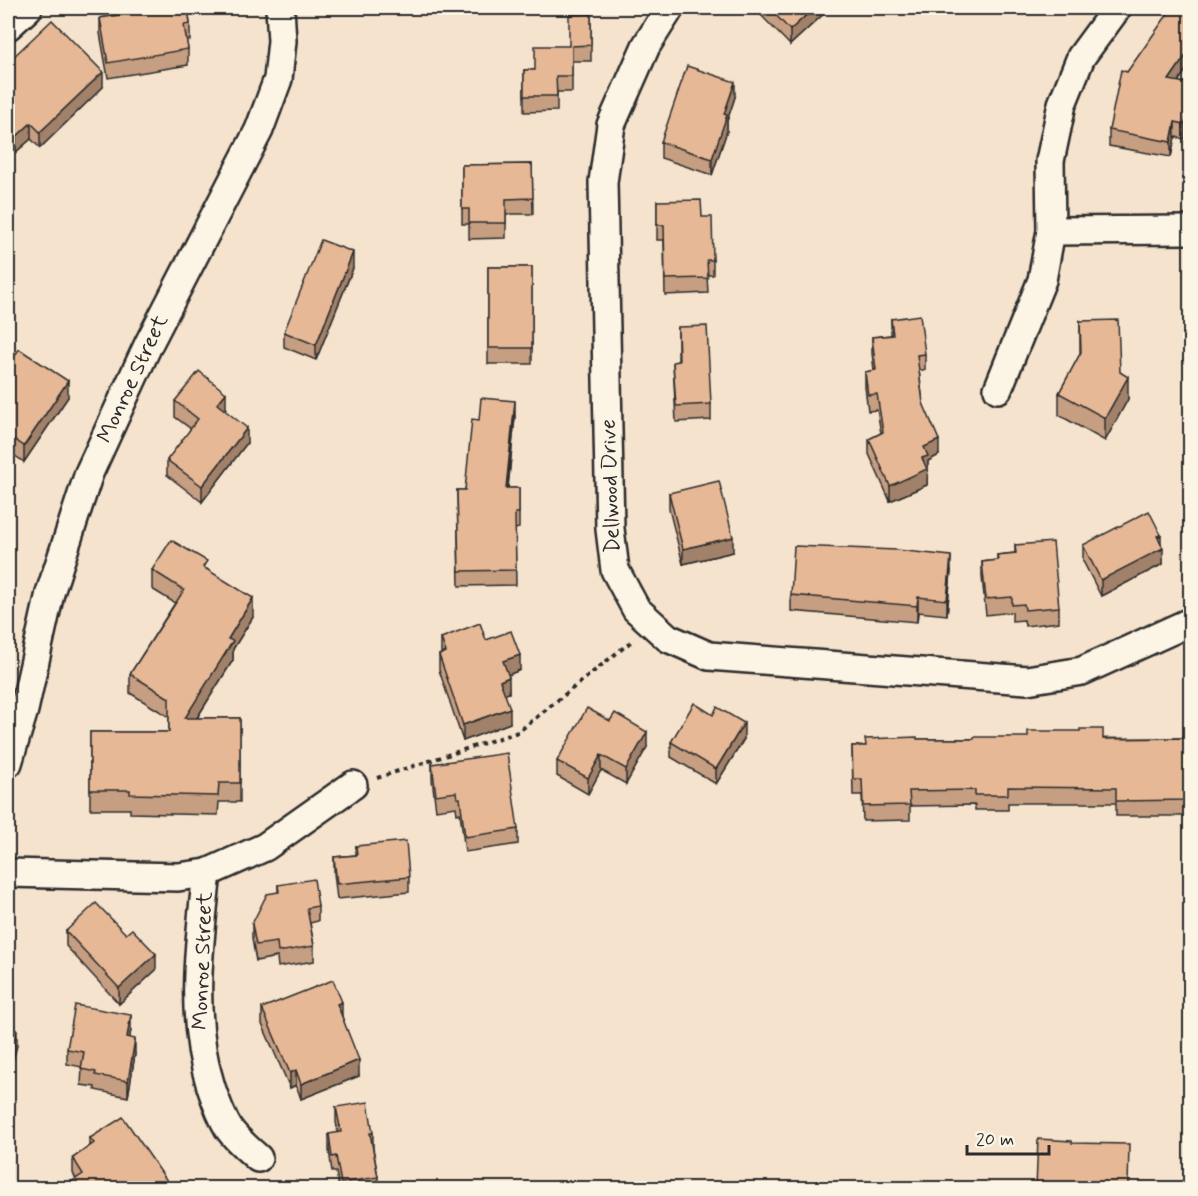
<svg xmlns="http://www.w3.org/2000/svg" width="1198" height="1196" viewBox="0 0 1198 1196" font-family="Mynerve,sans-serif">
<style>
.lines{fill:none;stroke-linecap:round;stroke-linejoin:round}
.minor-casing{stroke:#2b2b2b;stroke-width:32}
.path{stroke:#2b2b2b;stroke-width:4;stroke-dasharray:4.5 4.5;stroke-linecap:butt}
.minor{stroke:#fcf5e5;stroke-width:27}
.wall{fill:#c69e81;stroke:#2b2b2b;stroke-width:1.5}
.shaded-wall{fill:#a18169;stroke:#2b2b2b;stroke-width:1.5}
.building{fill:#e6b896;stroke:#2b2b2b;stroke-width:1.5}
.labels{text-anchor:middle;dominant-baseline:central;stroke-width:4.5;stroke-linejoin:round;paint-order:stroke}
.street-label{font-size:22px;fill:#2b2b2b;stroke:#fcf5e5}
</style>
<rect width="100%" height="100%" fill="#f5e3cd"/>
<filter id="ink" filterUnits="userSpaceOnUse"><feTurbulence type="fractalNoise" baseFrequency=".0167" numOctaves="2"/><feDisplacementMap in="SourceGraphic" scale="12" xChannelSelector="R" yChannelSelector="G"/><feConvolveMatrix kernelMatrix="1 2 1 2 8 2 1 2 1" color-interpolation-filters="sRGB"/></filter>
<g filter="url(#ink)">
<g class="lines">
<defs>
<g id="minor">
<path d="M 670,8 L 646,46 L 611,125 L 603,182 L 610,529 L 615,570 L 636,609 L 668,638 L 709,656 L 1027,680 L 1082,671 L 1190,622"/>
<path d="M 8,26 L 28,8"/>
<path d="M 1051,231 L 1190,230"/>
<path d="M 998,389 L 1042,280 L 1051,231 L 1050,161 L 1062,104 L 1081,57 L 1117,8"/>
<path d="M 8,763 L 24,710 L 50,593 L 89,473 L 149,343 L 259,130 L 278,79 L 282,41 L 280,8"/>
<path d="M 8,873 L 178,877 L 207,873 C 199,944 189,1018 211,1087 C 216,1102 221,1116 229,1129 C 237,1140 248,1149 258,1158"/>
<path d="M 207,873 L 265,847 L 353,785"/>
</g>
</defs>
<use href="#minor" class="minor-casing"/>
<path class="path" d="M 377,778 L 518,732 L 633,640"/>
<use href="#minor" class="minor"/>
</g>
<g class="wall">
<path d="M 143,8 L 188,8 L 190,24 L 190,40 L 186,40 L 188,49 L 188,65 L 108,78 L 100,33 L 100,18 L 143,11 Z"/>
<path d="M 754,8 L 830,8 L 790,45 Z"/>
<path d="M 1191,8 L 1191,63 L 1178,82 L 1191,84 L 1191,111 L 1185,139 L 1175,137 L 1171,157 L 1109,146 L 1109,130 L 1127,72 Z"/>
<path d="M 591,14 L 591,61 L 572,61 L 572,92 L 557,92 L 557,111 L 524,112 L 524,70 L 535,70 L 569,46 Z"/>
<path d="M 8,62 L 103,87 L 40,148 L 31,139 L 16,152 L 12,148 Z"/>
<path d="M 735,97 L 727,121 L 727,131 L 712,175 L 661,158 L 661,142 Z"/>
<path d="M 532,164 L 533,214 L 506,214 L 506,238 L 469,239 L 469,224 L 462,224 L 462,165 Z"/>
<path d="M 657,201 L 702,217 L 713,260 L 713,275 L 707,275 L 708,293 L 665,295 L 664,240 L 657,240 Z"/>
<rect x="488" y="267" width="44" height="97"/>
<path d="M 353,268 L 316,360 L 284,347 L 284,332 Z"/>
<path d="M 891,319 L 925,354 L 925,370 L 919,370 L 923,403 L 939,455 L 928,461 L 927,485 L 890,501 L 869,454 L 869,439 L 881,433 L 877,410 L 868,411 L 865,387 L 865,372 L 874,370 L 872,353 L 872,337 L 891,335 Z"/>
<path d="M 1080,321 L 1120,372 L 1128,399 L 1105,441 L 1059,415 L 1059,393 L 1080,354 Z"/>
<path d="M 678,327 L 711,404 L 711,420 L 676,422 L 673,362 L 678,361 Z"/>
<path d="M 8,367 L 68,397 L 24,462 L 8,451 Z"/>
<path d="M 175,401 L 226,408 L 225,410 L 247,443 L 202,502 L 167,475 L 167,460 L 191,429 L 175,417 Z"/>
<path d="M 515,417 L 508,488 L 519,488 L 519,528 L 515,529 L 516,585 L 459,586 L 457,490 L 465,490 L 479,420 Z"/>
<path d="M 669,493 L 733,552 L 683,564 L 669,509 Z"/>
<path d="M 1161,543 L 1163,564 L 1101,596 L 1083,561 L 1083,545 Z"/>
<path d="M 1015,545 L 1059,607 L 1059,622 L 1025,626 L 1024,620 L 1012,621 L 1012,612 L 986,615 L 982,577 L 982,562 L 997,560 L 997,555 L 1015,553 Z"/>
<path d="M 207,569 L 253,617 L 233,649 L 233,660 L 197,718 L 240,718 L 240,802 L 219,802 L 218,815 L 130,813 L 130,809 L 90,809 L 90,732 L 169,732 L 169,717 L 130,693 L 130,674 L 175,603 L 152,589 L 152,570 Z"/>
<path d="M 951,571 L 947,615 L 918,612 L 917,622 L 791,611 L 791,595 Z"/>
<path d="M 441,638 L 486,640 L 520,670 L 508,675 L 509,693 L 505,694 L 510,723 L 463,741 L 439,670 L 439,655 L 441,654 Z"/>
<path d="M 1189,738 L 1190,816 L 1116,816 L 1116,803 L 1008,803 L 1008,810 L 975,810 L 975,805 L 910,806 L 910,820 L 863,821 L 862,795 L 853,795 L 852,746 L 865,746 L 917,739 Z"/>
<path d="M 744,739 L 716,784 L 671,757 L 671,742 Z"/>
<path d="M 647,747 L 626,784 L 601,770 L 588,794 L 557,776 L 557,761 Z"/>
<path d="M 432,764 L 518,829 L 518,844 L 465,852 L 460,813 L 457,814 L 456,807 L 436,810 L 432,779 Z"/>
<path d="M 356,846 L 409,877 L 409,892 L 337,899 L 334,873 L 334,857 L 356,855 Z"/>
<path d="M 278,885 L 318,906 L 318,921 L 310,923 L 314,946 L 314,961 L 278,967 L 277,957 L 256,961 L 252,939 L 252,924 L 278,892 Z"/>
<path d="M 66,931 L 156,970 L 119,1004 L 66,946 Z"/>
<path d="M 262,1008 L 342,1016 L 359,1076 L 301,1099 L 296,1085 L 290,1088 L 262,1024 Z"/>
<path d="M 131,1030 L 129,1038 L 135,1054 L 128,1097 L 95,1090 L 95,1087 L 81,1085 L 82,1067 L 67,1064 L 67,1049 Z"/>
<path d="M 336,1107 L 373,1133 L 373,1148 L 378,1177 L 378,1188 L 339,1188 L 336,1172 L 332,1172 L 329,1150 L 329,1134 L 338,1133 L 336,1122 Z"/>
<path d="M 90,1138 L 172,1188 L 76,1179 L 73,1173 L 73,1158 L 90,1146 Z"/>
</g>
<g class="shaded-wall">
<path d="M 814,8 L 830,8 L 790,45 L 790,30 Z"/>
<path d="M 1191,48 L 1191,63 L 1169,95 L 1169,80 Z"/>
<path d="M 103,72 L 103,87 L 40,148 L 40,132 Z"/>
<path d="M 735,82 L 735,97 L 727,121 L 727,131 L 712,175 L 712,159 L 724,114 Z"/>
<path d="M 1191,96 L 1191,111 L 1185,139 L 1185,124 Z"/>
<path d="M 1175,122 L 1175,137 L 1171,157 L 1171,142 Z"/>
<path d="M 31,123 L 31,139 L 16,152 L 16,137 Z"/>
<path d="M 12,132 L 12,148 L 8,152 L 8,137 Z"/>
<path d="M 353,252 L 353,268 L 316,360 L 316,345 Z"/>
<path d="M 1128,377 L 1128,399 L 1105,441 L 1105,418 Z"/>
<path d="M 68,381 L 68,397 L 24,462 L 24,446 Z"/>
<path d="M 226,393 L 226,408 L 217,420 L 217,404 Z"/>
<path d="M 515,401 L 515,417 L 506,504 L 506,488 Z"/>
<path d="M 247,428 L 247,443 L 202,502 L 202,486 Z"/>
<path d="M 939,440 L 939,455 L 928,461 L 927,485 L 890,501 L 890,486 L 922,458 L 924,447 Z"/>
<path d="M 1161,535 L 1161,550 L 1163,548 L 1163,564 L 1101,596 L 1101,580 Z"/>
<path d="M 733,537 L 733,552 L 683,564 L 683,549 Z"/>
<path d="M 951,556 L 951,571 L 947,615 L 947,600 Z"/>
<path d="M 918,597 L 918,612 L 917,622 L 917,606 Z"/>
<path d="M 253,598 L 253,617 L 233,649 L 233,660 L 185,737 L 185,718 L 228,639 Z"/>
<path d="M 520,655 L 520,670 L 503,677 L 503,661 Z"/>
<path d="M 509,677 L 509,693 L 500,696 L 500,681 Z"/>
<path d="M 510,708 L 510,723 L 463,741 L 463,725 Z"/>
<path d="M 744,723 L 744,739 L 716,784 L 716,769 Z"/>
<path d="M 647,732 L 647,747 L 626,784 L 626,769 Z"/>
<path d="M 601,755 L 601,770 L 588,794 L 588,778 Z"/>
<path d="M 156,954 L 156,970 L 119,1004 L 119,988 Z"/>
<path d="M 342,1002 L 342,1017 L 337,1004 Z"/>
<path d="M 131,1015 L 131,1030 L 127,1053 L 127,1037 Z"/>
<path d="M 17,1030 L 17,1046 L 8,1077 L 8,1062 Z"/>
<path d="M 135,1039 L 135,1054 L 128,1097 L 128,1081 Z"/>
<path d="M 359,1060 L 359,1076 L 301,1099 L 301,1084 Z"/>
<path d="M 296,1070 L 296,1085 L 290,1088 L 290,1073 Z"/>
</g>
<g class="building">
<path d="M 145,8 L 188,8 L 190,24 L 184,25 L 188,49 L 108,63 L 100,18 L 146,11 Z"/>
<path d="M 769,8 L 814,8 L 790,30 Z"/>
<path d="M 1172,8 L 1191,8 L 1191,48 L 1169,80 L 1191,84 L 1191,96 L 1185,124 L 1175,122 L 1171,142 L 1109,130 L 1121,70 L 1127,72 Z"/>
<path d="M 591,14 L 591,45 L 572,46 L 572,76 L 556,76 L 557,96 L 524,96 L 524,70 L 535,70 L 535,46 L 569,46 L 569,15 Z"/>
<path d="M 52,20 L 103,72 L 40,132 L 31,123 L 16,137 L 12,132 L 8,137 L 8,62 Z"/>
<path d="M 687,66 L 735,82 L 724,114 L 727,115 L 712,159 L 661,142 Z"/>
<path d="M 532,164 L 533,198 L 506,199 L 506,223 L 469,223 L 469,209 L 462,209 L 462,165 Z"/>
<path d="M 701,200 L 702,217 L 712,217 L 713,260 L 707,260 L 708,278 L 665,279 L 664,225 L 657,225 L 657,201 Z"/>
<path d="M 321,240 L 353,252 L 316,345 L 284,332 Z"/>
<rect x="488" y="267" width="44" height="81"/>
<path d="M 920,315 L 925,354 L 917,355 L 923,403 L 939,440 L 924,447 L 928,456 L 922,458 L 927,469 L 890,486 L 869,439 L 883,432 L 877,394 L 868,395 L 865,372 L 876,370 L 872,337 L 893,335 L 891,319 Z"/>
<path d="M 1118,320 L 1120,372 L 1128,377 L 1105,418 L 1059,393 L 1081,352 L 1080,321 Z"/>
<path d="M 707,326 L 711,404 L 676,406 L 673,362 L 679,361 L 678,327 Z"/>
<path d="M 19,349 L 68,381 L 24,446 L 8,435 L 8,367 Z"/>
<path d="M 199,371 L 226,393 L 217,404 L 247,428 L 202,486 L 167,460 L 198,419 L 175,401 Z"/>
<path d="M 481,398 L 515,401 L 506,488 L 519,488 L 519,513 L 515,513 L 516,570 L 459,571 L 457,490 L 465,490 L 472,419 L 479,420 Z"/>
<path d="M 719,481 L 733,537 L 683,549 L 669,493 Z"/>
<path d="M 1149,511 L 1161,535 L 1157,536 L 1163,548 L 1101,580 L 1083,545 Z"/>
<path d="M 171,540 L 207,561 L 203,567 L 253,598 L 228,639 L 233,641 L 185,718 L 240,718 L 240,783 L 219,783 L 218,796 L 130,794 L 130,790 L 90,790 L 90,732 L 169,732 L 169,698 L 130,674 L 184,590 L 152,570 Z"/>
<path d="M 1053,542 L 1059,607 L 1025,610 L 1024,604 L 1012,605 L 1012,597 L 986,599 L 982,562 L 998,560 L 997,555 L 1016,553 L 1015,545 Z"/>
<path d="M 794,546 L 897,550 L 951,556 L 947,600 L 918,597 L 917,606 L 791,595 Z"/>
<path d="M 480,623 L 486,640 L 511,631 L 520,655 L 503,661 L 509,677 L 500,681 L 510,708 L 463,725 L 439,655 L 446,652 L 441,638 Z"/>
<path d="M 694,703 L 713,715 L 717,707 L 744,723 L 716,769 L 671,742 Z"/>
<path d="M 587,708 L 610,721 L 615,713 L 647,732 L 626,769 L 601,755 L 588,778 L 557,761 Z"/>
<path d="M 1080,729 L 1103,729 L 1103,739 L 1189,738 L 1190,800 L 1116,801 L 1116,788 L 1008,787 L 1008,795 L 975,795 L 975,790 L 909,791 L 910,805 L 863,806 L 862,779 L 853,779 L 852,746 L 866,746 L 865,739 L 917,737 L 917,739 L 974,739 L 974,737 L 1028,737 L 1028,731 L 1080,731 Z"/>
<path d="M 507,753 L 518,829 L 465,837 L 460,798 L 457,798 L 456,792 L 436,795 L 432,764 Z"/>
<path d="M 406,841 L 409,877 L 337,884 L 334,857 L 357,855 L 356,846 Z"/>
<path d="M 314,879 L 318,906 L 307,908 L 314,946 L 278,952 L 277,942 L 256,945 L 252,924 L 267,894 L 279,892 L 278,885 Z"/>
<path d="M 96,903 L 126,934 L 132,929 L 156,954 L 119,988 L 66,931 Z"/>
<path d="M 333,980 L 342,1002 L 337,1004 L 359,1060 L 301,1084 L 296,1070 L 290,1073 L 262,1008 Z"/>
<path d="M 75,1005 L 131,1015 L 127,1037 L 135,1039 L 128,1081 L 95,1075 L 96,1072 L 81,1069 L 84,1052 L 67,1049 Z"/>
<path d="M 8,1019 L 13,1021 L 10,1028 L 17,1030 L 8,1062 Z"/>
<path d="M 368,1102 L 373,1133 L 370,1133 L 378,1177 L 341,1183 L 336,1156 L 332,1157 L 329,1134 L 341,1132 L 336,1107 Z"/>
<path d="M 123,1117 L 172,1188 L 62,1188 L 83,1174 L 73,1158 L 94,1143 L 90,1138 Z"/>
<path d="M 1038,1139 L 1072,1141 L 1072,1143 L 1129,1144 L 1128,1188 L 1036,1188 Z"/>
</g>
</g>
<g class="labels">
<g class="street-label">
<text transform="translate(133 379) rotate(-65)">Monroe Street</text>
<text transform="translate(611 486) rotate(-92)">Dellwood Drive</text>
<text transform="translate(203 961) rotate(-88)">Monroe Street</text>
</g>
</g>
<rect width="1198" height="1196" fill="none" stroke="#fcf5e5" stroke-width="30"/>
<rect x="15" y="15" width="1168" height="1166" fill="none" stroke="#2b2b2b" stroke-width="2" filter="url(#ink)"/>
<path d="M967 1145v9h82v-9" fill="none" stroke="#2b2b2b" stroke-width="3"/>
<text x="976" y="1145" font-size="18" fill="#2b2b2b" stroke="#fcf5e5" stroke-width="4.5" paint-order="stroke">20 m</text>
</svg>
